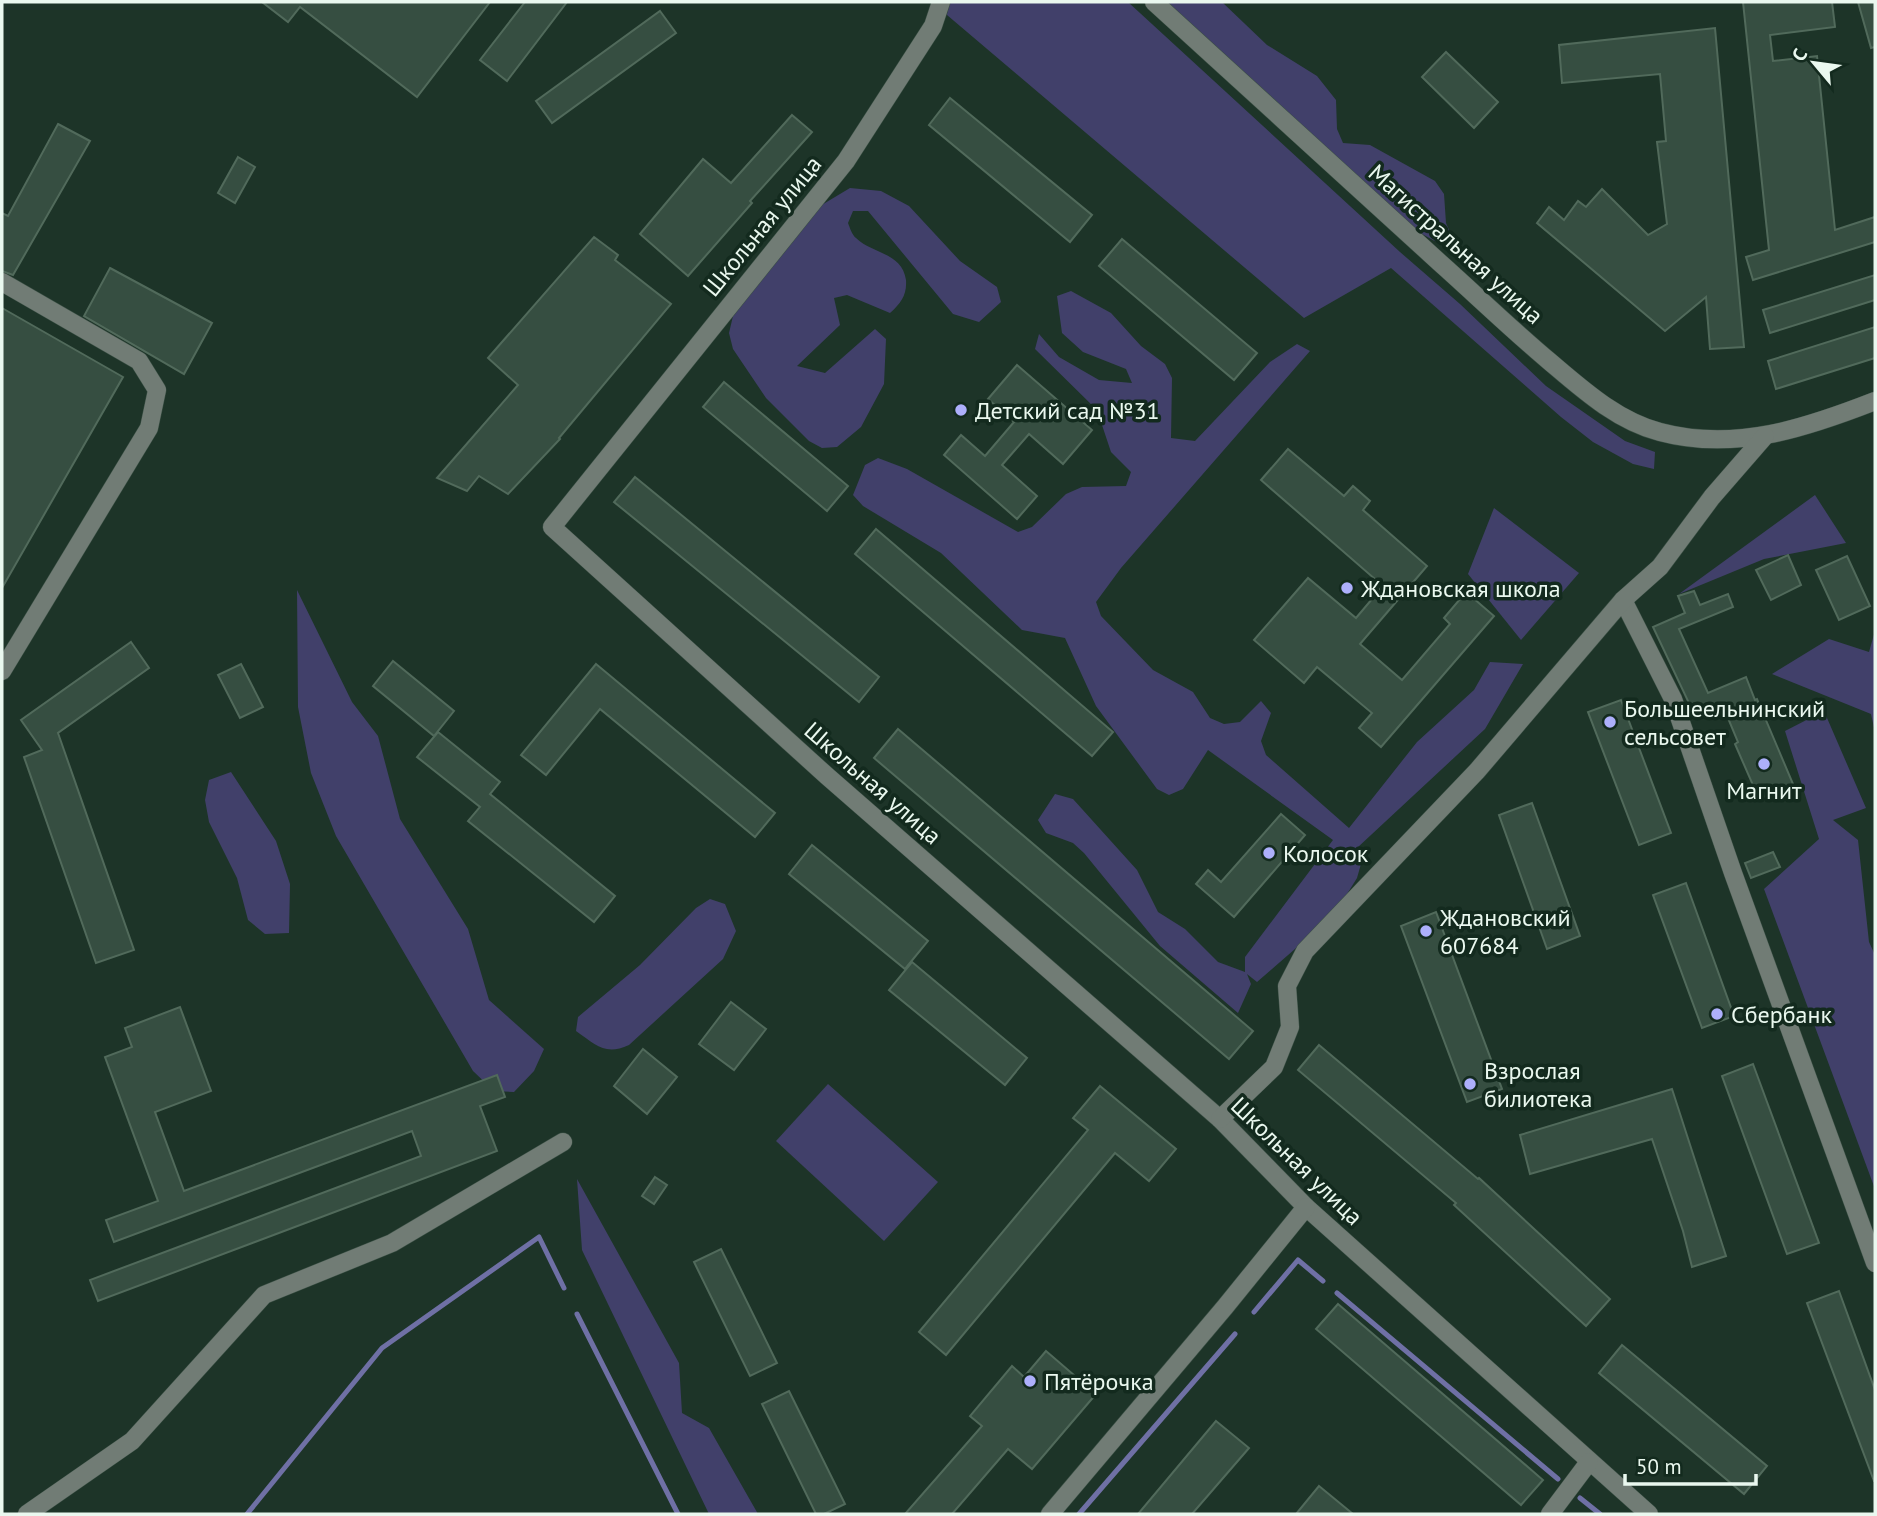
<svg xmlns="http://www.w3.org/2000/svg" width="1877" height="1516" viewBox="0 0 1877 1516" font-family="'PT Sans',sans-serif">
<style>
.green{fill:#41406a}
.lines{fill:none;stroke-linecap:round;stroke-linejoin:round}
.stream{stroke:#6f70a5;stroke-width:5}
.building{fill:#364e41;stroke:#516a5b;stroke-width:2}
.minor-casing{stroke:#3a4f44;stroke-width:19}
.minor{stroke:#717c75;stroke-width:18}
.poi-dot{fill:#adaffb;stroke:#132a1e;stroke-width:2.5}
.labels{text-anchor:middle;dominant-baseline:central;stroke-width:7;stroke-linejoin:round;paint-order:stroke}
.street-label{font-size:24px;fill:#eaf8ef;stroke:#132a1e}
.poi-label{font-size:24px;fill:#eaf8ef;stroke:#132a1e;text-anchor:start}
</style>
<rect width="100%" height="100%" fill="#1d3428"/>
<g class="green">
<path d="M 948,2 L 1128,2 L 1400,252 L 1460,304 L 1546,386 L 1625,441 L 1655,452 L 1654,469 L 1633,464 L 1593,442 L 1561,417 L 1391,268 L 1304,318 L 947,15 Z"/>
<path d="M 1166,2 L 1222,2 L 1267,45 L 1317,76 L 1336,100 L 1337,129 L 1343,143 L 1370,145 L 1435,181 L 1444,194 L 1446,223 L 1460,255 L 1413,229 Z"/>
<path d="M 850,188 L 881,191 L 909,206 L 960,261 L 997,287 L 1001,302 L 979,322 L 953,314 L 868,211 L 853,211 L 848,223 C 850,228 852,235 856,238 C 872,254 902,252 906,280 C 907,295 901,303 890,313 L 847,295 L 834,298 L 840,325 L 797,366 L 825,373 L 875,329 L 886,339 L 884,384 L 861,427 L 837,447 L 822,448 L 809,441 L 766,398 L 733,349 L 729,333 L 733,316 L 810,212 Z"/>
<path d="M 1071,291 L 1111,313 L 1141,346 L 1165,364 L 1172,378 L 1171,438 L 1195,441 L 1270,362 L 1297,344 L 1310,351 L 1121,568 L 1096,602 L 1101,616 L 1153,670 L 1193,692 L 1210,718 L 1224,724 L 1240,722 L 1261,701 L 1271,713 L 1261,741 L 1266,755 L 1349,828 L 1417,742 L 1474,690 L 1490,662 L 1523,664 L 1485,729 L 1357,848 L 1361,864 L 1357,878 L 1334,915 L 1257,982 L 1247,974 L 1251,984 L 1238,1013 L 1160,946 L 1084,853 L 1073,843 L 1046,833 L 1038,820 L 1055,794 L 1073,799 L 1137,870 L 1158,912 L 1185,929 L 1218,962 L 1245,972 L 1245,957 L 1333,840 L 1208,750 L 1183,789 L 1169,795 L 1157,789 L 1096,706 L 1065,638 L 1022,630 L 941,553 L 863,506 L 853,495 L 865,465 L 878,458 L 907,469 L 1018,532 L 1032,527 L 1066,494 L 1082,487 L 1126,486 L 1131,472 L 1111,452 L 1097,410 L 1035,349 L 1039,334 L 1059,357 L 1099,380 L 1132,383 L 1126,369 L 1083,352 L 1062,333 L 1057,296 Z"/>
<path d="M 1815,495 L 1846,543 L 1764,559 L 1679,594 Z"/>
<path d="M 1494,508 L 1579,573 L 1521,640 L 1468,574 Z"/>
<path d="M 297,590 L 352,702 L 378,736 L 400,819 L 468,929 L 489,1000 L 544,1049 L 534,1071 L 514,1092 L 494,1091 L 473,1071 L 336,836 L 311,773 L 298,707 Z"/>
<path d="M 1875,631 L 1875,732 L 1871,714 L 1772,674 L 1829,639 L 1869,652 Z"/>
<path d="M 1824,711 L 1866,808 L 1833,820 L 1858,840 L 1869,942 L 1875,955 L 1875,1189 L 1764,889 L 1819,839 L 1785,731 Z"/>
<path d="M 231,772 L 276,841 L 290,884 L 289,933 L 265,934 L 248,920 L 237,878 L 209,822 L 205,800 L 209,780 Z"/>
<path d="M 710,899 L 725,904 L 736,931 L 723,959 L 629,1045 C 605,1056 596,1045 576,1031 L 578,1017 L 640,965 L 696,908 Z"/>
<path d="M 828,1084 L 938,1182 L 884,1241 L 776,1141 Z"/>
<path d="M 577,1179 L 679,1363 L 682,1413 L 709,1428 L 758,1514 L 709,1514 L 582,1250 Z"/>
</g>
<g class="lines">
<g class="stream">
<path d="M 1337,1293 L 1558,1479"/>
<path d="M 1254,1312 L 1298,1260 L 1323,1281"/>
<path d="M 577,1314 L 678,1514"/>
<path d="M 1580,1498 L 1600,1514"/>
<path d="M 247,1514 L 382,1348 L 539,1237 L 564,1288"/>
<path d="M 1079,1514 L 1235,1334"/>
</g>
</g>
<g class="building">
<path d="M 262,2 L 490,2 L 417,97 L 300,7 L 288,22 Z"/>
<path d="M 525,2 L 567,2 L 507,81 L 480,60 Z"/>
<path d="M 1743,2 L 1832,2 L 1835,27 L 1770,35 L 1773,61 L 1817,56 L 1835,230 L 1875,217 L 1875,242 L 1753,280 L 1746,257 L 1769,250 Z"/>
<path d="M 1858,2 L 1875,2 L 1875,47 L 1871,48 Z"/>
<path d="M 660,11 L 676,33 L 552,123 L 536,101 Z"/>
<path d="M 1715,28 L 1744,347 L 1710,349 L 1706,297 L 1665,331 L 1537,223 L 1549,207 L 1564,220 L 1578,201 L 1586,207 L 1602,189 L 1648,235 L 1667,224 L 1657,142 L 1666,141 L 1660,74 L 1562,83 L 1559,45 Z"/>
<path d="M 1446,52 L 1498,102 L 1474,128 L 1422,77 Z"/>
<path d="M 950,98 L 1092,215 L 1070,242 L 929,125 Z"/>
<path d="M 792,115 L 812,132 L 750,201 L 752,203 L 688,276 L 640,234 L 703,159 L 731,183 Z"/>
<path d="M 58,124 L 90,141 L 13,275 L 2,271 L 2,213 L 8,216 Z"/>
<path d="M 238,157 L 255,167 L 235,203 L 218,193 Z"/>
<path d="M 594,237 L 618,255 L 615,260 L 671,304 L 559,438 L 560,439 L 508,494 L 479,476 L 467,491 L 437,478 L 518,385 L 488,358 Z"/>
<path d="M 1122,239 L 1257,353 L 1234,380 L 1099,266 Z"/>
<path d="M 110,268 L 212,323 L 184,374 L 84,316 Z"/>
<path d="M 1875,275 L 1875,300 L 1770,333 L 1763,310 Z"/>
<path d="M 2,308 L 123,377 L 2,588 Z"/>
<path d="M 1875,327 L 1875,358 L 1776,389 L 1768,361 Z"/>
<path d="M 1017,365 L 1092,430 L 1063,464 L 1029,434 L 1002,465 L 1037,496 L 1017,519 L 944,455 L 961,435 L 985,456 L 1014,422 L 988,399 Z"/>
<path d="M 724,382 L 848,486 L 827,511 L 703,407 Z"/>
<path d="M 1288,449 L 1344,496 L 1353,486 L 1370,501 L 1363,510 L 1427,566 L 1360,644 L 1402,680 L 1450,624 L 1444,618 L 1466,592 L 1494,616 L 1381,747 L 1359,728 L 1372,713 L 1317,667 L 1304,683 L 1254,640 L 1308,578 L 1356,618 L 1383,586 L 1261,480 Z"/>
<path d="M 635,477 L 879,677 L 859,702 L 614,502 Z"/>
<path d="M 876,529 L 1113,732 L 1092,756 L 855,554 Z"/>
<path d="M 1788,555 L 1801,585 L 1771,600 L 1756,570 Z"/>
<path d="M 1847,556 L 1870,606 L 1839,620 L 1816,570 Z"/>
<path d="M 1694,591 L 1700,605 L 1728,594 L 1733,607 L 1679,629 L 1708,693 L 1746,677 L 1755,700 L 1757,699 L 1793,784 L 1759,799 L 1735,744 L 1738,742 L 1723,706 L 1696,718 L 1653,627 L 1685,613 L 1678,596 Z"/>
<path d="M 131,642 L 149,668 L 58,733 L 134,950 L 96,963 L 24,757 L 42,750 L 21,720 Z"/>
<path d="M 393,661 L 454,711 L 434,736 L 373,686 Z"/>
<path d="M 241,664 L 263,707 L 240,718 L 218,675 Z"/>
<path d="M 596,664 L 775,813 L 755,837 L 600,709 L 546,775 L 521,755 Z"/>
<path d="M 1621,700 L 1671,833 L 1639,845 L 1588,712 Z"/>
<path d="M 898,729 L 1253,1031 L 1229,1059 L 874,758 Z"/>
<path d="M 438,732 L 500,782 L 490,794 L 615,896 L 594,922 L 468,821 L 480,807 L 417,757 Z"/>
<path d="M 1532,803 L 1580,936 L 1547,949 L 1499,815 Z"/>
<path d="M 1281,814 L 1305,835 L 1234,917 L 1196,884 L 1208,870 L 1221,882 Z"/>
<path d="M 812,845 L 928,941 L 905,969 L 789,874 Z"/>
<path d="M 1773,852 L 1780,867 L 1751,878 L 1745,863 Z"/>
<path d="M 1686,883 L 1734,1016 L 1702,1028 L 1653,895 Z"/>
<path d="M 1436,912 L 1502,1089 L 1467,1102 L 1401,926 Z"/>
<path d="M 912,962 L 1027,1058 L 1005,1085 L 889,990 Z"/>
<path d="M 731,1002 L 766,1029 L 734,1070 L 699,1044 Z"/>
<path d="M 180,1007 L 211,1091 L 155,1112 L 184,1191 L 497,1075 L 505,1097 L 480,1106 L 497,1151 L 98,1301 L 90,1280 L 421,1156 L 412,1131 L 114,1242 L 106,1220 L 158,1201 L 105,1057 L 132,1047 L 125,1028 Z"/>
<path d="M 1319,1045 L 1478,1179 L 1479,1178 L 1610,1299 L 1586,1326 L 1454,1205 L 1456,1203 L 1298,1070 Z"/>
<path d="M 643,1049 L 677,1077 L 647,1114 L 614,1086 Z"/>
<path d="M 1753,1064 L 1819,1243 L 1787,1254 L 1722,1076 Z"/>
<path d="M 1100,1086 L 1176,1149 L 1149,1181 L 1115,1153 L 946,1355 L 919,1332 L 1088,1130 L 1073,1118 Z"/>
<path d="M 1672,1089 L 1726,1256 L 1692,1267 L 1683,1231 L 1652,1139 L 1530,1174 L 1520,1135 Z"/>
<path d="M 655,1177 L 667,1185 L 654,1204 L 642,1196 Z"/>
<path d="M 721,1249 L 777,1363 L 750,1376 L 694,1262 Z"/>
<path d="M 1839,1291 L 1875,1390 L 1875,1481 L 1874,1481 L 1807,1303 Z"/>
<path d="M 1338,1304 L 1543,1480 L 1521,1505 L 1316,1329 Z"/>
<path d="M 1622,1345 L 1767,1466 L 1744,1494 L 1599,1373 Z"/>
<path d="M 1046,1351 L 1096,1394 L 1032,1469 L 1008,1449 L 952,1514 L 905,1514 L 982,1426 L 970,1416 L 1012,1366 L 1024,1377 Z"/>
<path d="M 789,1391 L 845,1504 L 824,1514 L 816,1514 L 762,1404 Z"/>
<path d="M 1216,1421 L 1249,1448 L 1192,1514 L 1138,1514 Z"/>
<path d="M 1319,1486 L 1353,1514 L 1296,1514 Z"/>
</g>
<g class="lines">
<defs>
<g id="minor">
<path d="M 941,2 L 933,26 L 846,161 L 552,527 L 827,776 L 1220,1119 L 1306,1207 L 1649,1514"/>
<path d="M 1154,2 C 1249,89 1344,175 1439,262 C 1476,295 1511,329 1549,361 C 1582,389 1617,421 1660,432 C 1735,452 1806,428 1875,401"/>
<path d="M 2,282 L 139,361 L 157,390 L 149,428 L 2,671"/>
<path d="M 1623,600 L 1673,699 L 1733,873 L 1875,1263"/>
<path d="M 1220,1119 L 1274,1067 L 1290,1027 L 1287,986 L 1305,951 L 1477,771 L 1623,600 L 1660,567 L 1712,497 L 1765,436"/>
<path d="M 27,1514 L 132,1441 L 264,1295 L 392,1243 L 563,1142"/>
<path d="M 1050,1514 L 1225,1307 L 1306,1207"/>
<path d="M 1550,1514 L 1589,1462"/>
</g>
</defs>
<use href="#minor" class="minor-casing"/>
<use href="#minor" class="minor"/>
</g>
<g class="poi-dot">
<circle cx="961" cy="410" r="7"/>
<circle cx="1347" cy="588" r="7"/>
<circle cx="1610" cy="722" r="7"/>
<circle cx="1764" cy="764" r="7"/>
<circle cx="1269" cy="853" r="7"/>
<circle cx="1426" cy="931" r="7"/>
<circle cx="1717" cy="1014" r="7"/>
<circle cx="1470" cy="1084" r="7"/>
<circle cx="1030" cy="1381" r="7"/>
</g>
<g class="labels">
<g class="street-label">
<text transform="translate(762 226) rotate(-51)">Школьная улица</text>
<text transform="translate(1456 244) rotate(42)">Магистральная улица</text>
<text transform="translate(873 783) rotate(41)">Школьная улица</text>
<text transform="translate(1297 1161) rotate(44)">Школьная улица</text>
</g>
<g class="poi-label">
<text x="975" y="410">Детский сад №31</text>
<text x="1361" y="588">Ждановская школа</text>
<text x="1624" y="708">Большеельнинский<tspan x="1624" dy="28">сельсовет</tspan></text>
<text x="1764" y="790" text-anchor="middle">Магнит</text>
<text x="1283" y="853">Колосок</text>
<text x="1440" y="917">Ждановский<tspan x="1440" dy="28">607684</tspan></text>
<text x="1731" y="1014">Сбербанк</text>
<text x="1484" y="1070">Взрослая<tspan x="1484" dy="28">билиотека</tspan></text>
<text x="1044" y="1381">Пятёрочка</text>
</g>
</g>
<rect width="1877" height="1516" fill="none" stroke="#eaf8ef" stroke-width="7"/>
<g transform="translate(1814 63) rotate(299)" stroke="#132a1e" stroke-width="5" paint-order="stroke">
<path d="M0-5L12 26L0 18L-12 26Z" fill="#eaf8ef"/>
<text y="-10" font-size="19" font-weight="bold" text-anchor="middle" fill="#eaf8ef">С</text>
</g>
<path d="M1625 1474v10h131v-10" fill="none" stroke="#eaf8ef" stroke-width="3.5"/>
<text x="1636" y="1474" font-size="21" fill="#eaf8ef" stroke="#132a1e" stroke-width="5" paint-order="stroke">50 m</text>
</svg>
